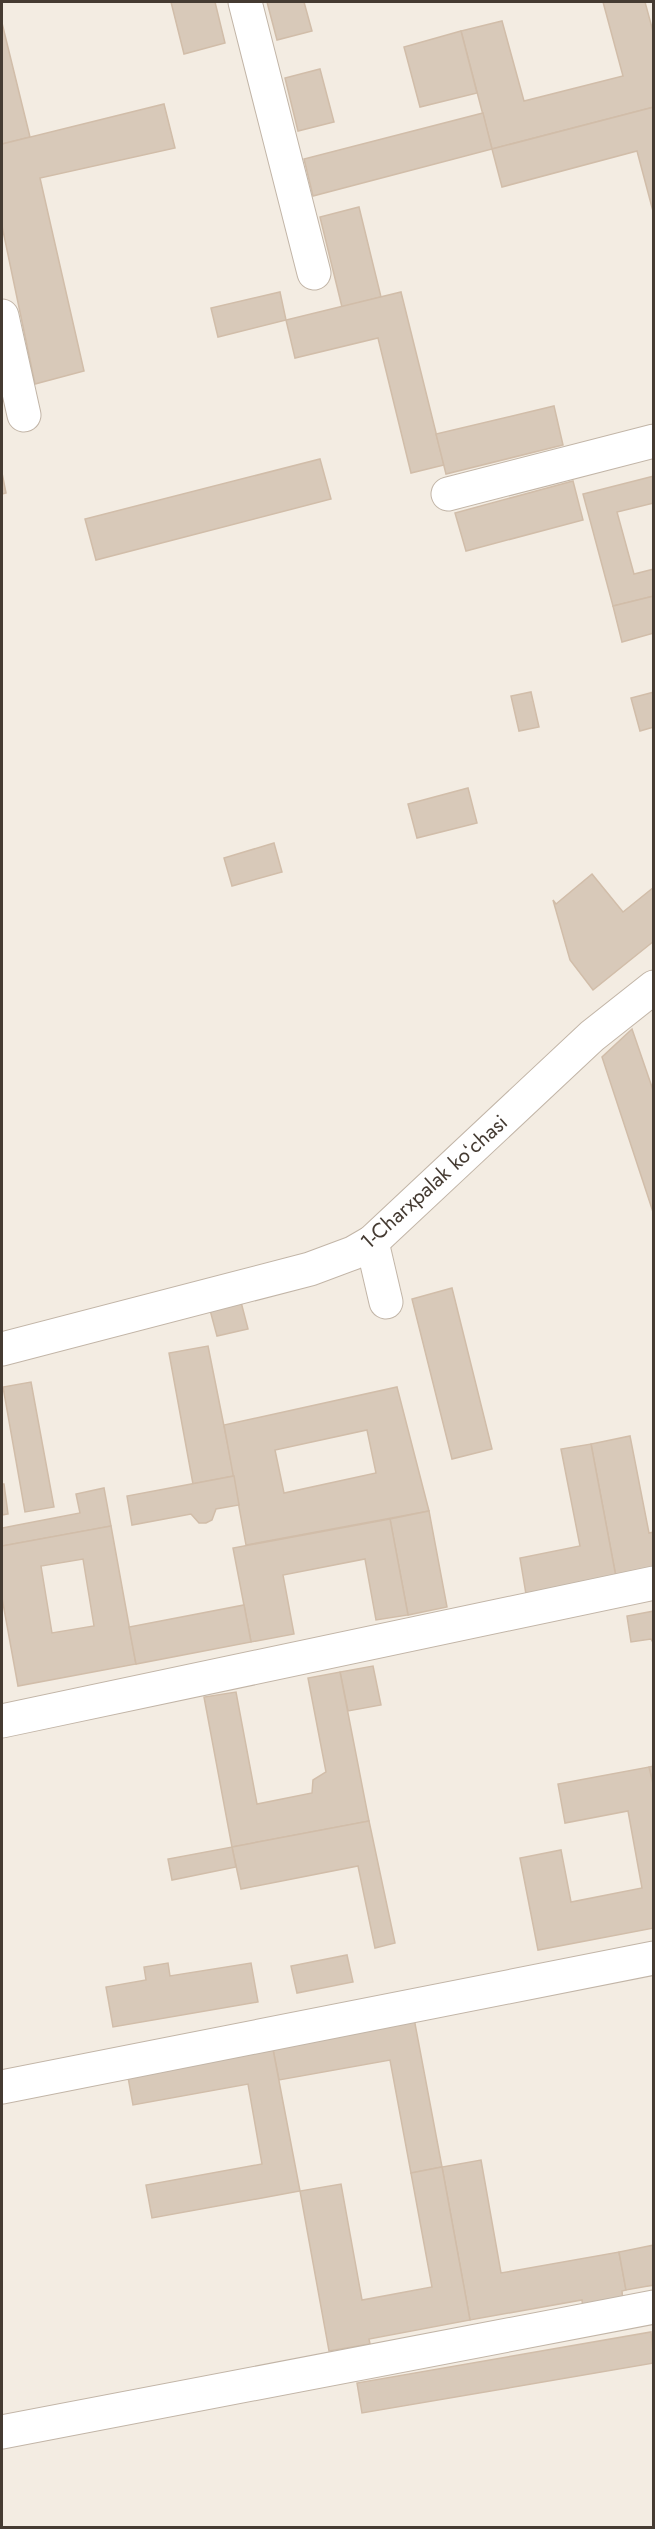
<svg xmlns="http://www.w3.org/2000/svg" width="655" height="2529" viewBox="0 0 655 2529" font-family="Jost,sans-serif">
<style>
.building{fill:#d8c9b9;stroke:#d1bda9;stroke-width:1.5;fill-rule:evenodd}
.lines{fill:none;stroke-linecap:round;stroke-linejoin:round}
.minor-casing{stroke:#c2b5a7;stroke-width:35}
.minor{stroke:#fff;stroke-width:33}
.labels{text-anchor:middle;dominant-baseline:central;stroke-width:4.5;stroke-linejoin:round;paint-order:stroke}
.street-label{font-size:21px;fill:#453b32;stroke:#fff}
</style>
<rect width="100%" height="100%" fill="#f3ece2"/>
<g class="building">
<path d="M 171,2 L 215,2 L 225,43 L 184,54 Z"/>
<path d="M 267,2 L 304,2 L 312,31 L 277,40 Z"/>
<path d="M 603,2 L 645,2 L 654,35 L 654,107 L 492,149 L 461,31 L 502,21 L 524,101 L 623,76 Z"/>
<path d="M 2,23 L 30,137 L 2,144 Z"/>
<path d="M 461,31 L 477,93 L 420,107 L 404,47 Z"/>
<path d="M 320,69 L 334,122 L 298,131 L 285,78 Z"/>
<path d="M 164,104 L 175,148 L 40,178 L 84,371 L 35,384 L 2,226 L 2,144 Z"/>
<path d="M 654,107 L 654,215 L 637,151 L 502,187 L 492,149 Z"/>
<path d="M 483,113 L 492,149 L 313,196 L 304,159 Z"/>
<path d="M 359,207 L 381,297 L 342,307 L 320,217 Z"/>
<path d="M 280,292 L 286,320 L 218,337 L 211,308 Z"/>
<path d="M 401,292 L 444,465 L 411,473 L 378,338 L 295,358 L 286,320 Z"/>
<path d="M 554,406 L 563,445 L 446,474 L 436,434 Z"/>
<path d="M 320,459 L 331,499 L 96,560 L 85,519 Z"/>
<path d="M 2,473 L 6,493 L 2,494 Z"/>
<path d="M 654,476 L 654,503 L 617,512 L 634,574 L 654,569 L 654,596 L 613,606 L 583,494 Z"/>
<path d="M 573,481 L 583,520 L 466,551 L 455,513 Z"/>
<path d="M 654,596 L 654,633 L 622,642 L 613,606 Z"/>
<path d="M 531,692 L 539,727 L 519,731 L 511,696 Z"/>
<path d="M 654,692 L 654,727 L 640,731 L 631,698 Z"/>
<path d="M 468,788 L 477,823 L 417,838 L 408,804 Z"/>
<path d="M 274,843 L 282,872 L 232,886 L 224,858 Z"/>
<path d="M 592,874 L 623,912 L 654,887 L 654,941 L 593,990 L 570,960 L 553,900 L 556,904 Z"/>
<path d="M 632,1029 L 654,1093 L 654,1215 L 602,1057 Z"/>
<path d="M 452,1288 L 492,1449 L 452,1459 L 412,1299 Z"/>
<path d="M 241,1302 L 248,1329 L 217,1336 L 210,1310 Z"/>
<path d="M 208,1346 L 234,1476 L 193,1484 L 169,1353 Z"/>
<path d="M 31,1382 L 54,1507 L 25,1512 L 3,1387 Z"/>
<path d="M 397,1387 L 429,1511 L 246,1545 L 224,1425 ZM 367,1430 L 376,1473 L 284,1493 L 275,1450 Z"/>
<path d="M 630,1436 L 649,1533 L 654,1532 L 654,1570 L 616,1577 L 591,1444 Z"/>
<path d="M 591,1444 L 616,1577 L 526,1594 L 520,1558 L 580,1546 L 561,1449 Z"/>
<path d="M 234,1476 L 239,1505 L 216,1509 L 212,1520 L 206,1523 L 199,1523 L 191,1514 L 132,1525 L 127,1496 Z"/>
<path d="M 2,1484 L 4,1484 L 8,1514 L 2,1515 Z"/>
<path d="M 104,1488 L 111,1526 L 2,1546 L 2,1528 L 80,1513 L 76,1494 Z"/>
<path d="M 429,1511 L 447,1607 L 408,1615 L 390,1519 Z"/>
<path d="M 390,1519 L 408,1615 L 376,1620 L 365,1559 L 283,1575 L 294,1634 L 251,1642 L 233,1548 Z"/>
<path d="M 111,1526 L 136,1664 L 18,1686 L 2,1598 L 2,1546 ZM 83,1559 L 94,1626 L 52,1633 L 41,1566 Z"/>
<path d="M 244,1605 L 251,1642 L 136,1664 L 129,1627 Z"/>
<path d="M 654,1611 L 654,1644 L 651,1639 L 631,1642 L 627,1616 Z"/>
<path d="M 373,1666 L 381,1705 L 348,1711 L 340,1672 Z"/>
<path d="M 340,1672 L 369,1821 L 232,1847 L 204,1697 L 236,1692 L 257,1804 L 312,1793 L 313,1780 L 326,1772 L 308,1678 Z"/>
<path d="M 654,1766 L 654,1788 L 649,1767 Z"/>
<path d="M 649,1767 L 654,1788 L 654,1928 L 538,1950 L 520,1858 L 561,1850 L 571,1902 L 642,1888 L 628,1811 L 565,1823 L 558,1784 Z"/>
<path d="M 369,1821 L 395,1943 L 375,1948 L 358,1866 L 241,1889 L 232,1847 Z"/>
<path d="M 232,1847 L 236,1867 L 172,1880 L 168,1859 Z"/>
<path d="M 347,1955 L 353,1982 L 297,1993 L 291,1966 Z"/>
<path d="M 168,1963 L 170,1976 L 251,1963 L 258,2002 L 113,2027 L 106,1987 L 146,1980 L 144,1967 Z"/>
<path d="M 413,2013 L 442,2167 L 411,2173 L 390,2060 L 279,2080 L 271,2039 Z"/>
<path d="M 271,2039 L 300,2191 L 152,2218 L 146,2185 L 262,2164 L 248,2084 L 133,2105 L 126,2066 Z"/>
<path d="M 481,2160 L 501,2273 L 619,2252 L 626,2290 L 622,2291 L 623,2302 L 583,2310 L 582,2300 L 470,2320 L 442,2167 Z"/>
<path d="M 442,2167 L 470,2320 L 369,2339 L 370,2344 L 329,2351 L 300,2191 L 341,2184 L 362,2300 L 432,2287 L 411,2173 Z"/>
<path d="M 654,2245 L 654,2285 L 626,2290 L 619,2252 Z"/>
<path d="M 651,2332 L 654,2363 L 362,2413 L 357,2383 Z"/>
</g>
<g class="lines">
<defs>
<g id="minor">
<path d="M 245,2 L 314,273"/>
<path d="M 2,316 L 24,415"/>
<path d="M 448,494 L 654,441"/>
<path d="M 372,1242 L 386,1302"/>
<path d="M 2,1349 L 310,1269 L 353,1253 L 372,1242 L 592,1036 L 654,987"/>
<path d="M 2,1721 L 654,1583"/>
<path d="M 2,2087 L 654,1958"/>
<path d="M 2,2432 L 654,2307"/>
</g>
</defs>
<use href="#minor" class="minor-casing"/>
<use href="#minor" class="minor"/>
</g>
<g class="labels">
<g class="street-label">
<text transform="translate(434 1182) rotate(-42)">1-Charxpalak koʻchasi</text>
</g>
</g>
<rect width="655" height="2529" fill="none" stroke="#453b32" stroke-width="6"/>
</svg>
